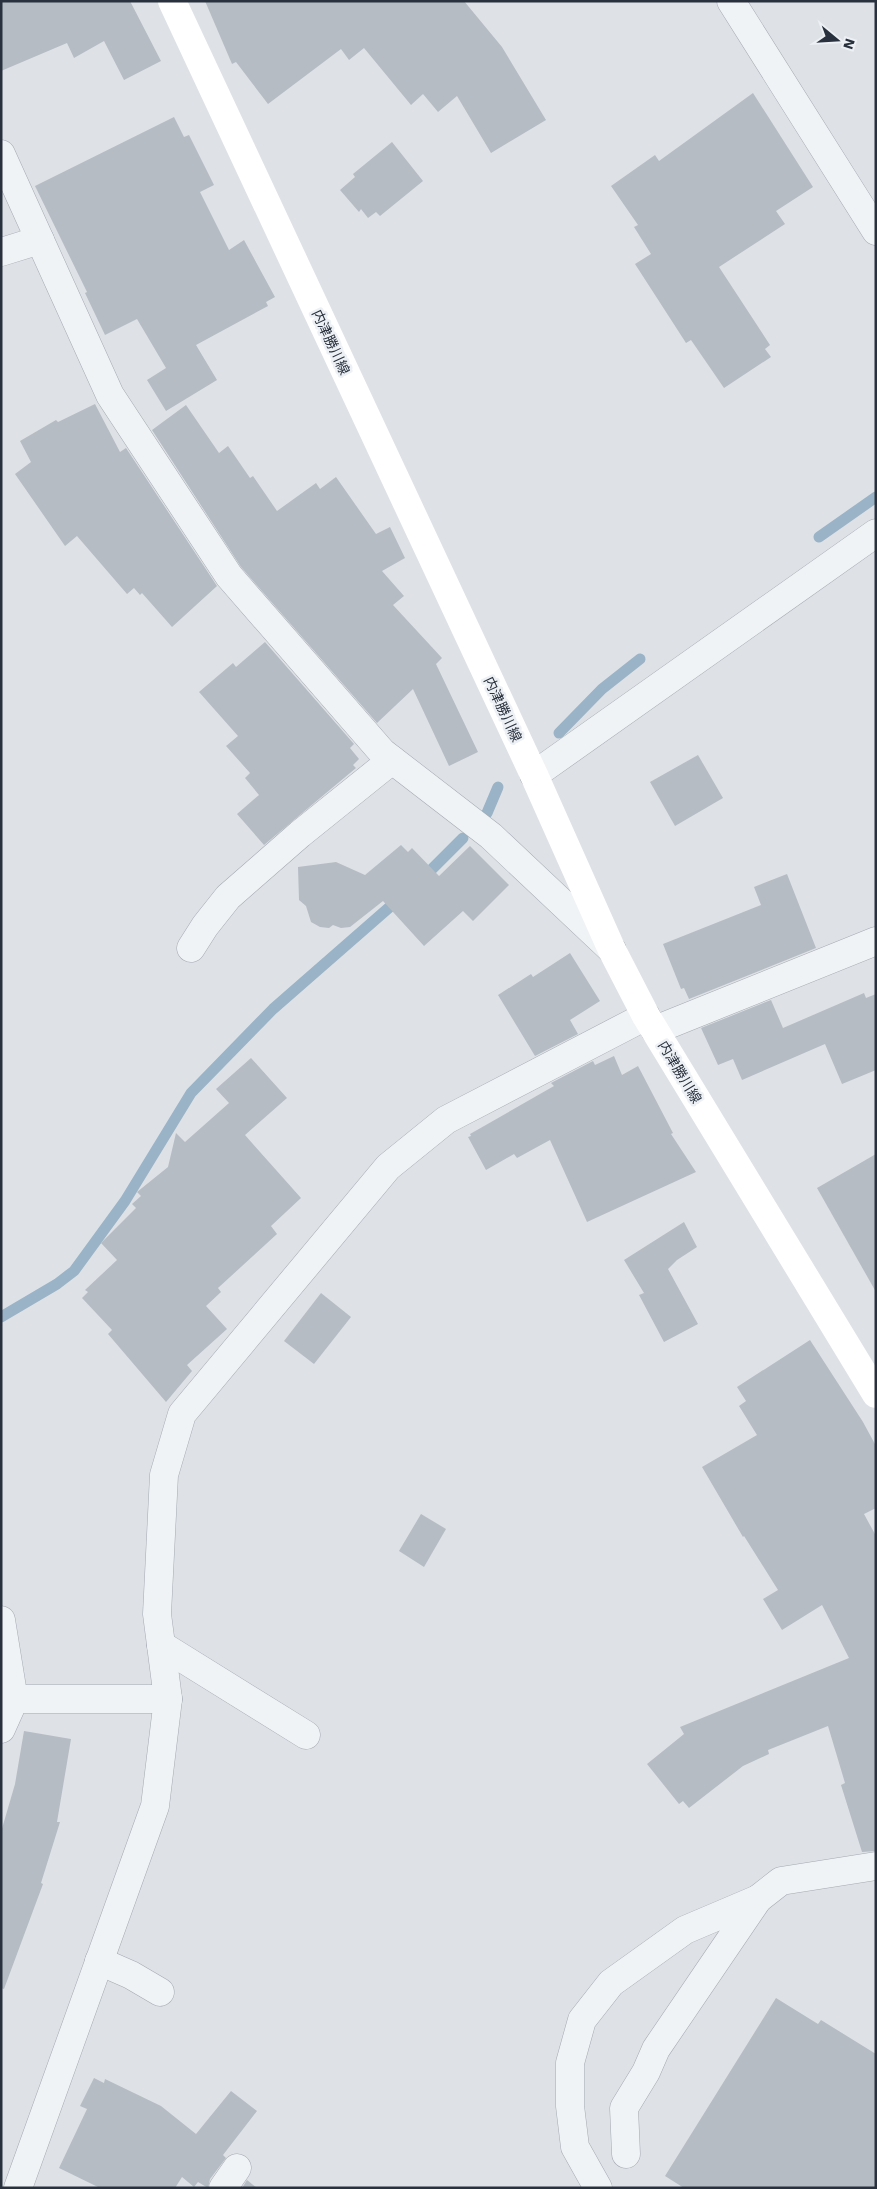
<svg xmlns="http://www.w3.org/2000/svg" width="877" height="2189" viewBox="0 0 877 2189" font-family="'Work Sans','Noto Sans JP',sans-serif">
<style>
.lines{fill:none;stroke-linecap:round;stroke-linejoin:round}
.stream{stroke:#9ab3c6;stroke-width:11}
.building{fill:#b5bcc3}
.street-casing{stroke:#a4a9b1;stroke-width:29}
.street{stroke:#f0f3f5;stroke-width:28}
.secondary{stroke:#fff;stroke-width:28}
.labels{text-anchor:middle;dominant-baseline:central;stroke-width:5;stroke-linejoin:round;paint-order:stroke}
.street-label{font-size:14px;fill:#28313d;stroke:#edf1f5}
</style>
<rect width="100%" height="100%" fill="#dee2e7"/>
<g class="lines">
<g class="stream">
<path d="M 819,537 L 876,497"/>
<path d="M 559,733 L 602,689 L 640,659"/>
<path d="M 487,813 L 498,787"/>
<path d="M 422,879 L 463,838"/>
<path d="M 1,1317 L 57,1284 L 74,1271 L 125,1201 L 191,1093 L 273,1009 L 400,898"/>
</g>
</g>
<g class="building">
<path d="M 1,1 L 130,1 L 161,61 L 124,80 L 104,41 L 74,58 L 67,43 L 1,71 Z"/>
<path d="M 205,1 L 464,1 L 502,47 L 546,120 L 491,153 L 457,96 L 438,112 L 423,94 L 411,105 L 364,48 L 349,60 L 341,49 L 268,104 L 236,62 L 232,64 Z"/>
<path d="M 753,93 L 813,187 L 776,211 L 785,224 L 719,267 L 770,345 L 765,349 L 771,357 L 724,388 L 691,340 L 686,343 L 635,264 L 651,254 L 634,227 L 638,225 L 611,186 L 655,155 L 659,161 Z"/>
<path d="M 174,117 L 184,137 L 189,135 L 214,185 L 200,192 L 229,250 L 244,240 L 275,297 L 266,302 L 268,306 L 196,345 L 217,380 L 166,411 L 147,380 L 166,368 L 137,319 L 105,335 L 85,293 L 87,292 L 35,186 Z"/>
<path d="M 392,142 L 423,181 L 380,216 L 376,212 L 368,218 L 361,209 L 359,212 L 340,190 L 355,177 L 353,174 Z"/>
<path d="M 95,404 L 120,452 L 126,448 L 217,586 L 172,627 L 142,593 L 140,595 L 134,588 L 127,594 L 77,536 L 65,546 L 15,474 L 31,462 L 20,441 L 56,420 L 58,422 Z"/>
<path d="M 186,405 L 219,453 L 228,446 L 250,478 L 253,476 L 277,511 L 316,483 L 320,489 L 336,477 L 376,534 L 390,527 L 405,558 L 382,571 L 404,596 L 393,605 L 442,658 L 436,664 L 478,752 L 449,766 L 413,689 L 377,723 L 241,567 L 152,430 Z"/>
<path d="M 265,642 L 354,744 L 350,748 L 359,759 L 353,765 L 356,768 L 344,778 L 264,845 L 237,814 L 259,795 L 245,778 L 250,773 L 226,746 L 238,736 L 199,692 L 233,663 L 236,667 Z"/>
<path d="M 698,755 L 723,798 L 675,826 L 650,782 Z"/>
<path d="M 401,845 L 408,852 L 412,848 L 439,876 L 470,846 L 509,885 L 473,921 L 463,911 L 424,946 L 383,901 L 350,927 L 341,928 L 333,925 L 329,928 L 320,927 L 311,922 L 306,906 L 299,900 L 298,867 L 336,862 L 365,875 Z"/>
<path d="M 787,874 L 816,948 L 689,999 L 684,988 L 681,989 L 663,944 L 761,905 L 754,887 Z"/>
<path d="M 570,953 L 600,1001 L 570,1020 L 578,1034 L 535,1056 L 498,995 L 531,974 L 533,977 Z"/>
<path d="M 864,993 L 866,998 L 876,994 L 876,1070 L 842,1084 L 825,1044 L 742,1080 L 733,1059 L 718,1065 L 701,1028 L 771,1000 L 783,1028 Z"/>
<path d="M 614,1056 L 622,1075 L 638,1066 L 673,1133 L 671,1134 L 696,1172 L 587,1222 L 550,1140 L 517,1158 L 514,1154 L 486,1170 L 468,1137 L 471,1136 L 470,1134 L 554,1086 L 551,1083 L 593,1061 L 595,1065 Z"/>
<path d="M 251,1058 L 287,1098 L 245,1135 L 301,1198 L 271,1226 L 277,1234 L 218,1288 L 221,1292 L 206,1306 L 227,1329 L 187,1365 L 192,1371 L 166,1402 L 108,1334 L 112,1330 L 82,1298 L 88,1292 L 85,1290 L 117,1260 L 101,1243 L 136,1208 L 132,1204 L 141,1196 L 137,1192 L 168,1167 L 176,1133 L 185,1142 L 229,1103 L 216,1089 Z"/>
<path d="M 876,1154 L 876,1292 L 817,1188 Z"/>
<path d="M 684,1222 L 697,1247 L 677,1260 L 668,1269 L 698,1324 L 664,1342 L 639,1295 L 644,1293 L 624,1260 Z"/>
<path d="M 321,1293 L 351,1317 L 314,1364 L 284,1341 Z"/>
<path d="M 810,1340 L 863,1422 L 876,1446 L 876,1508 L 864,1514 L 876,1536 L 876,1851 L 862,1852 L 841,1785 L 845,1783 L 828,1726 L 768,1750 L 769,1754 L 743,1766 L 689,1808 L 683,1801 L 679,1804 L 647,1764 L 684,1734 L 680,1727 L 849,1658 L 822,1605 L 782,1630 L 763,1599 L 778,1590 L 744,1536 L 743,1537 L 702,1467 L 757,1435 L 739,1406 L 746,1401 L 737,1387 Z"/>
<path d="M 421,1514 L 446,1529 L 424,1567 L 399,1551 Z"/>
<path d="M 24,1731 L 71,1739 L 57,1822 L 60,1822 L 41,1883 L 43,1884 L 4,1989 L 1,1988 L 1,1832 L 15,1784 Z"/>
<path d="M 776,1998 L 818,2024 L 821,2020 L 876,2054 L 876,2188 L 684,2188 L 665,2176 Z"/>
<path d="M 94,2078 L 104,2083 L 105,2079 L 161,2106 L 196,2134 L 231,2091 L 257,2111 L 223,2155 L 226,2158 L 210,2179 L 208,2188 L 198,2182 L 194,2187 L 182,2177 L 175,2188 L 100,2188 L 59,2168 L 87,2109 L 80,2106 Z"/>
<path d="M 247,2180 L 257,2188 L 242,2188 Z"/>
</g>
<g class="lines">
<defs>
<g id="street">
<path d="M 731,1 L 876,231"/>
<path d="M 1,154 L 110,395 L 229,576 L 382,752 L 491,836 L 612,950"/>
<path d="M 1,252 L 40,240"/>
<path d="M 534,775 L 876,533"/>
<path d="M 191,948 L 205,926 L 228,897 L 300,834 L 392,760"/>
<path d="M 655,1030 L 876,941"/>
<path d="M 1,1620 L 14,1700 L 1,1729"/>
<path d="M 161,1645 L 306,1735"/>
<path d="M 1,1699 L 168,1699"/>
<path d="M 99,1961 L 131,1975 L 160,1992"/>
<path d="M 626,2154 L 624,2108 L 646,2072 L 656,2049 L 758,1899 L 781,1881 L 876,1866"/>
<path d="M 18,2188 L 155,1806 L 168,1699 L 157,1614 L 164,1475 L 182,1414 L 388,1167 L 446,1120 L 646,1016"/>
<path d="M 223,2188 L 237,2168"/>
<path d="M 598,2188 L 575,2147 L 570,2106 L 570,2063 L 582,2020 L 611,1983 L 685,1930 L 758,1899"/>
</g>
</defs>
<use href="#street" class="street-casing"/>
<use href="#street" class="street"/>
<path class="secondary" d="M 172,1 L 534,775 L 612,950 L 646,1016 L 876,1394"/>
</g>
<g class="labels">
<g class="street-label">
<text transform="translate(331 342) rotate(65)">内津勝川線</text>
<text transform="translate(503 709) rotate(65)">内津勝川線</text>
<text transform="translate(680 1072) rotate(59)">内津勝川線</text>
</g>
</g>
<rect width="877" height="2189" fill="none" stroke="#28313d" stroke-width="5"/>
<g transform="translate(837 40) rotate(108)" stroke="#edf1f5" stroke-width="4" paint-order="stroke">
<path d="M0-4L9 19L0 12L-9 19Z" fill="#28313d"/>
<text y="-8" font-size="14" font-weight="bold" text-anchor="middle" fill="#28313d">N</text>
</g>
</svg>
